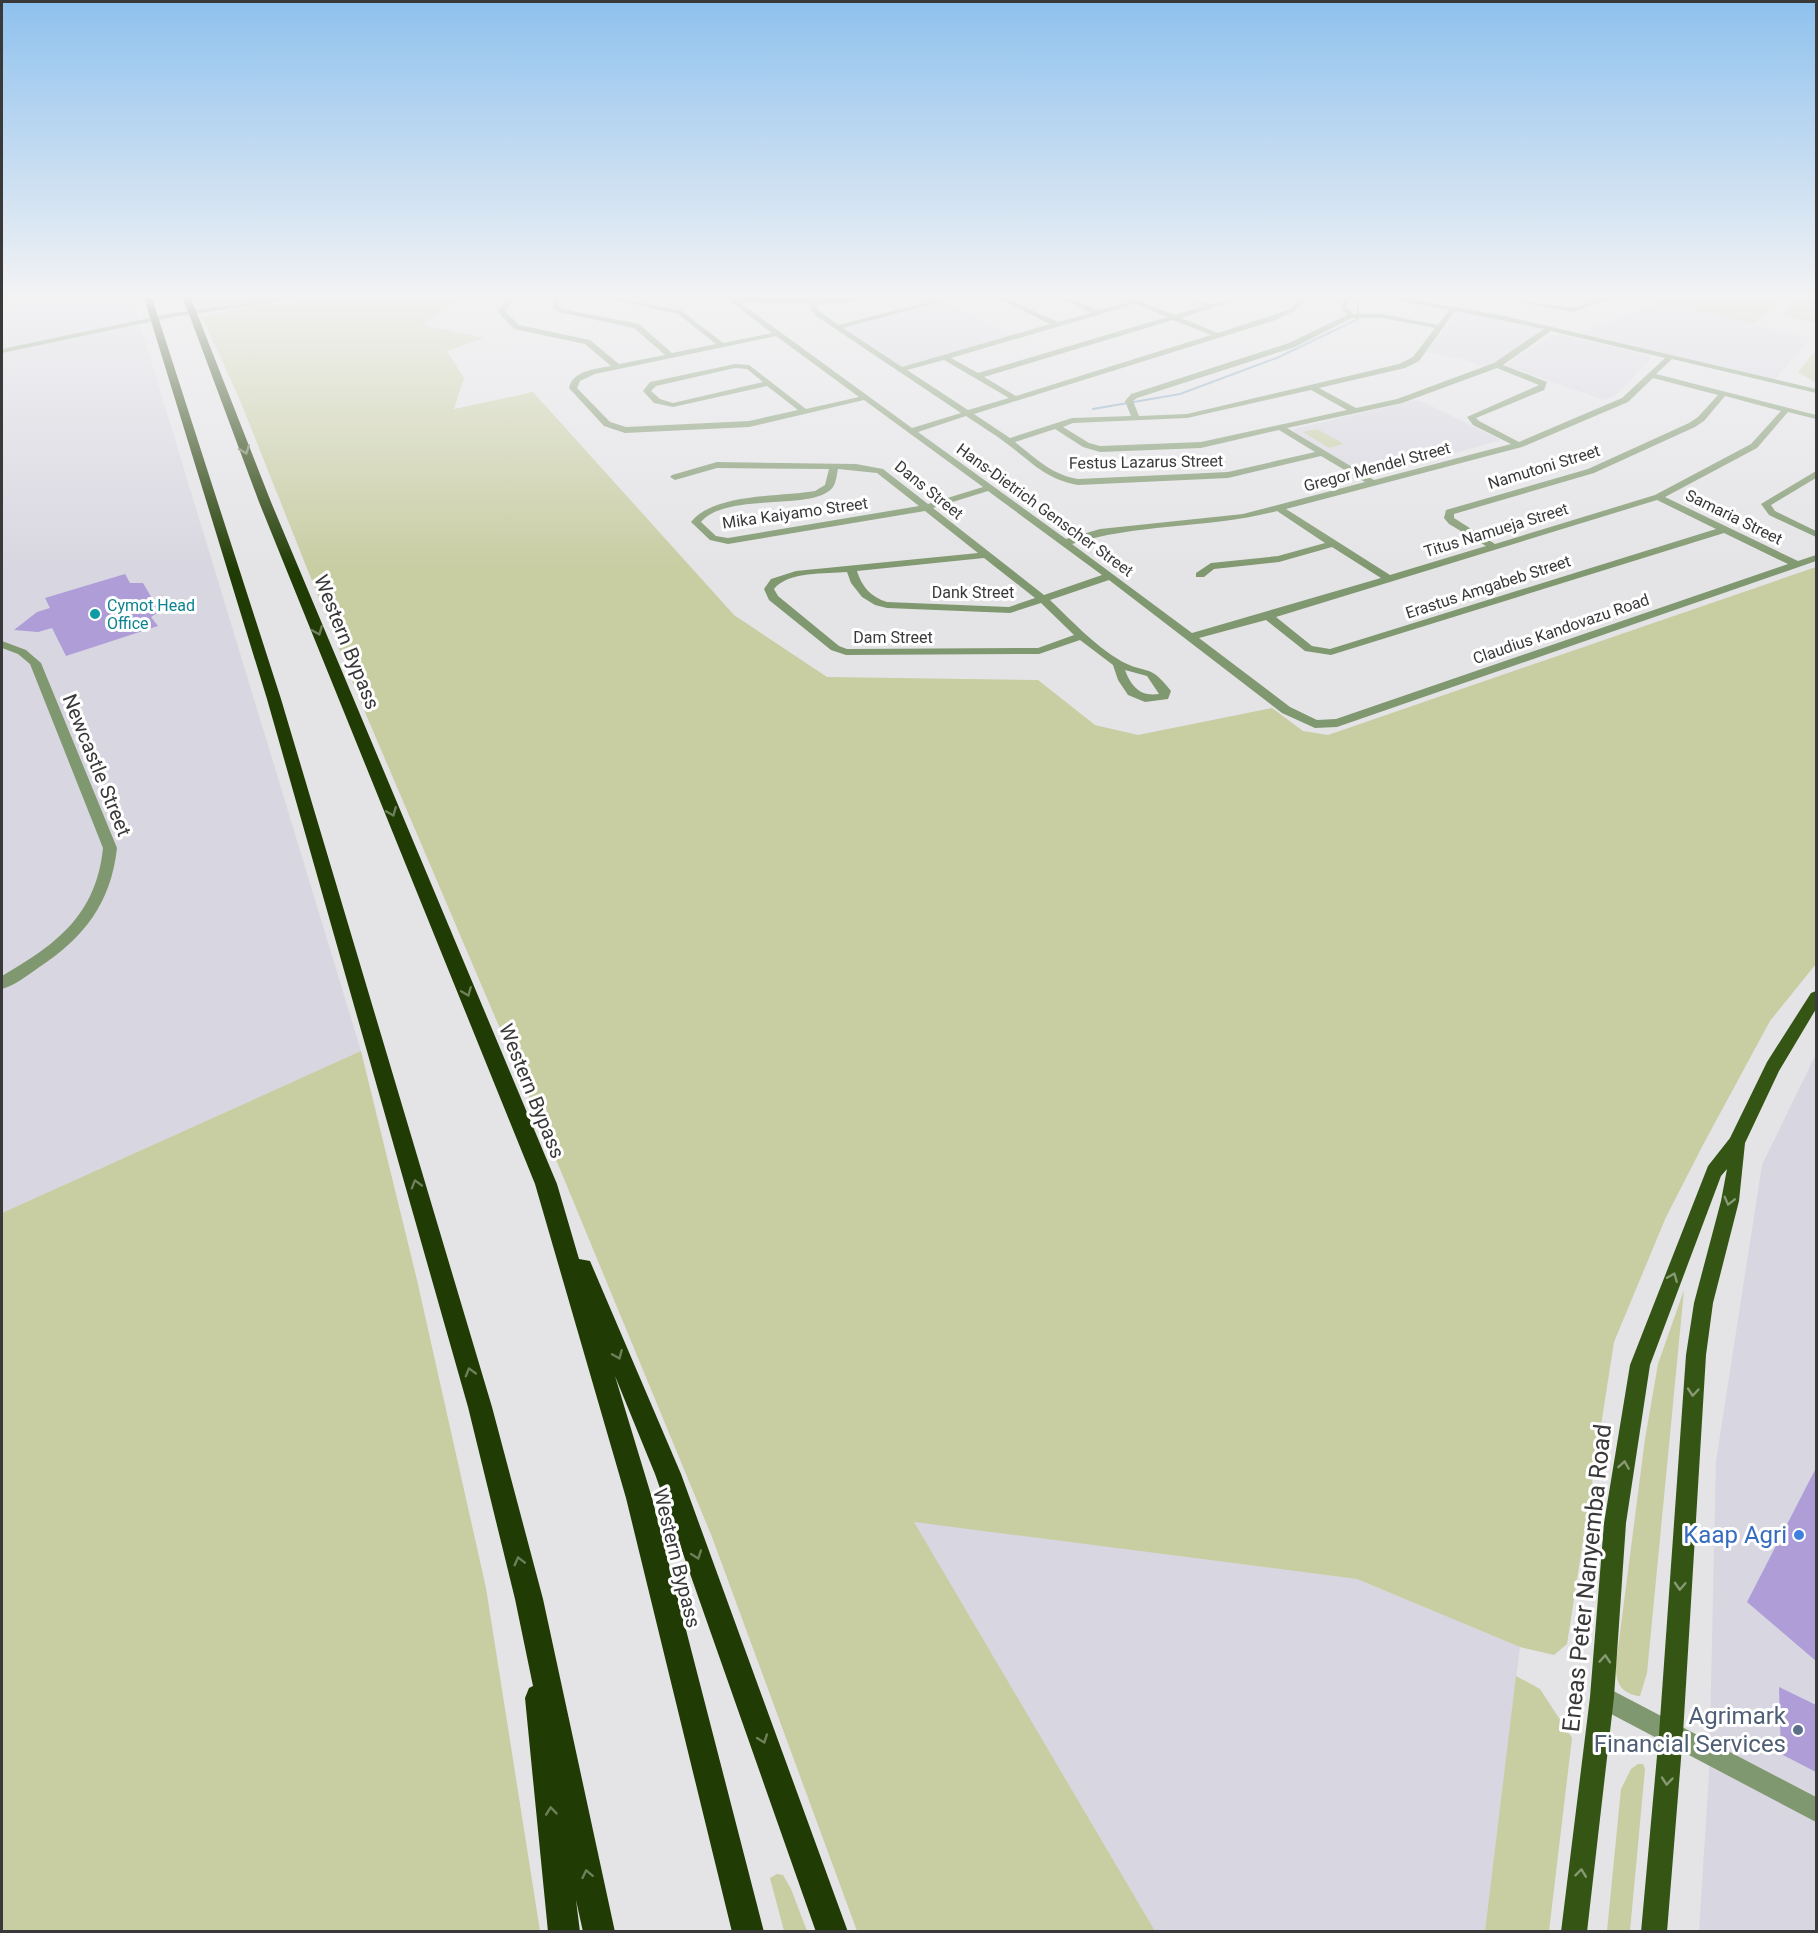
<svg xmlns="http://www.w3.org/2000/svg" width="1818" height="1933" viewBox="0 0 1818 1933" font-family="Roboto,sans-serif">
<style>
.built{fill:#d8d6e0}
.green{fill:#c8cda2}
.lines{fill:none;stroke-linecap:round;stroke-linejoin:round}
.stream{stroke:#86a6be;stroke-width:2}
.building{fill:#ae9dd7}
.minor{fill:#80986f;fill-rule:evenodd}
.major{fill:#355515;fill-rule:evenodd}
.highway{fill:#203b03;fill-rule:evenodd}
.oneway{stroke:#6e805b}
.oneway2{stroke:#869973}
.culture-dot{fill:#0f9aa8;stroke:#fff;stroke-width:2}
.shop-dot{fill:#3f7fe0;stroke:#fff;stroke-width:2}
.service-dot{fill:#5c6f8a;stroke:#fff;stroke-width:2}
.labels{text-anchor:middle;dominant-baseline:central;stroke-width:6;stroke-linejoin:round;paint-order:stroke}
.far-street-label{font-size:16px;fill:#39393a;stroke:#fff}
.far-culture-label{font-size:16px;fill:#0d838f;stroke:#fff;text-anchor:start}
.street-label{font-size:20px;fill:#39393a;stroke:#fff}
.near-shop-label{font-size:24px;fill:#366cbe;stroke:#fff;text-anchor:end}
.near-street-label{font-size:24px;fill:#39393a;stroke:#fff}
.near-service-label{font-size:24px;fill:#4e5e75;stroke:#fff;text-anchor:end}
</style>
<rect width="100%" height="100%" fill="#e4e4e7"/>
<g class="built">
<path d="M 2,298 L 132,298 L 361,1051 L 2,1213 Z"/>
<path d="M 941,300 L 1015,337 L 900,370 L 838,327 Z"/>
<path d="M 1655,305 L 1684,308 L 1811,338 L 1774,380 L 1579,333 Z"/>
<path d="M 1459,311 L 1536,326 L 1543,330 L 1487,368 L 1462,359 L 1426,352 Z"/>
<path d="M 1560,334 L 1649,356 L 1651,358 L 1616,395 L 1604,400 L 1509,367 L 1508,364 L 1550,336 Z"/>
<path d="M 1414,400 L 1421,401 L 1501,440 L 1372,476 L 1365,475 L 1293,431 L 1294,429 Z"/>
<path d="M 1816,1054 L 1816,1931 L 1699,1932 L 1709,1774 L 1716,1461 L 1762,1165 Z"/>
<path d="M 913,1521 L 1357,1579 L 1520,1647 L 1485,1931 L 1155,1931 Z"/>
</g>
<g class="green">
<path d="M 194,298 L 281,298 L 203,307 L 197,305 Z"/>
<path d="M 325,298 L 466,298 L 448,306 L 422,325 L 484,338 L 447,351 L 464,378 L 454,409 L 533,392 L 734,615 L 827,677 L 1038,680 L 1095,725 L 1138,735 L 1272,708 L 1303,731 L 1328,735 L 1816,567 L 1816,964 L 1770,1021 L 1704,1143 L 1666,1217 L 1614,1342 L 1567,1644 L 1554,1655 L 1520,1647 L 1357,1579 L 914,1522 L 1155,1931 L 857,1931 L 712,1537 L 562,1174 L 356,691 L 239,398 L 202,317 L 248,307 Z"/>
<path d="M 1665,298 L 1747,298 L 1778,303 L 1753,324 L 1684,308 L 1655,305 Z"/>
<path d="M 1798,298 L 1816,302 L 1816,323 L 1782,315 Z"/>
<path d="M 1816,350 L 1816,383 L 1798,372 Z"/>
<path d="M 1317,429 L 1344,444 L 1329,448 L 1303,432 Z"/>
<path d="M 361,1051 L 417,1280 L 486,1588 L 540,1931 L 2,1931 L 2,1213 Z"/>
<path d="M 1684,1290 L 1647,1673 L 1640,1696 C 1621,1694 1615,1682 1616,1664 L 1645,1439 L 1658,1364 Z"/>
<path d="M 1516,1676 L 1540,1689 L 1572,1738 L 1549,1931 L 1485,1931 Z"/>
<path d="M 1638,1764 L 1643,1764 L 1645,1769 L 1630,1931 L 1607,1931 L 1621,1789 L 1631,1769 Z"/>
<path d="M 777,1874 L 783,1875 L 791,1889 L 807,1931 L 784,1931 L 770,1878 Z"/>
</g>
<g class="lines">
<path class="stream" d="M 1093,409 L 1180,394 L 1279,357 L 1358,319 L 1358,300 L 1362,298"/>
</g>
<g class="building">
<path d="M 125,574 L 130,583 L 143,583 L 153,600 L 160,611 L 151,617 L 158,626 L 66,656 L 52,628 L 38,632 L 14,630 L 37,612 L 50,608 L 45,598 Z"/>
<path d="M 1816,1468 L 1816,1661 L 1747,1602 Z"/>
<path d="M 1779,1687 L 1816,1705 L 1816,1772 L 1781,1754 Z"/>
</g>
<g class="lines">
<g class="minor">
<path d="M 284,298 L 300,298 L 173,317 L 2,353 L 2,349 L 173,313 Z"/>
<path d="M 510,298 L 516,298 L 505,311 L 519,325 L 590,340 L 619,364 L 665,355 L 634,328 L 558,312 L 553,308 L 552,298 L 558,298 L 559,307 L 562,309 L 639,324 L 672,353 L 716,344 L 678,314 L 606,298 L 618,298 L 682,311 L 723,343 L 772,333 L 726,298 L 866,298 L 845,303 L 818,303 L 817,309 L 838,325 L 944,298 L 954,298 L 843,328 L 902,367 L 1050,324 L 997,298 L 1005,298 L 1058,322 L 1091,313 L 1060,298 L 1068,298 L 1098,310 L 1129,302 L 1125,299 L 1131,298 L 1174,315 L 1205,306 L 1186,298 C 1195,298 1202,303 1211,304 C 1221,304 1232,298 1242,298 L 1181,318 L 1218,333 L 1270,316 L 1290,309 L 1302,298 L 1309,298 L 1294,311 L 1276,320 L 974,414 L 1010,438 L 1072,418 L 1131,416 L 1125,401 L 1131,394 L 1289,343 L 1347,315 L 1340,307 L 1345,298 L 1351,298 L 1347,307 L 1353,314 L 1382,314 L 1438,325 L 1449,310 L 1388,298 L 1401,298 L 1505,316 L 1816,389 L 1816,393 L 1672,359 L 1656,374 L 1816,415 L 1816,419 L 1788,412 L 1757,448 L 1665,497 L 1798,561 L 1816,555 L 1816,561 L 1337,727 L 1315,728 L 1282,713 L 1109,580 L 1050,600 C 1072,621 1094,645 1121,661 C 1146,675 1149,662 1171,691 L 1168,699 L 1145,702 L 1128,695 L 1118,680 L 1113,665 L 1080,640 L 1039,654 L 846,655 L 831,650 L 769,600 L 764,589 L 771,579 L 796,571 L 978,553 L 925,511 L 728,544 L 710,540 L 691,522 C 714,493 781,497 815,491 L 825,485 L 829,469 L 717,468 L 675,480 L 670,477 L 672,475 L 717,462 L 856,464 L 883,469 L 928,504 L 983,487 L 864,400 L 749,427 L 625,433 L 604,426 L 569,388 C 573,370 596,369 611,366 L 585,344 L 514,329 L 497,311 ZM 739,302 L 811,303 L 811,309 L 816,316 L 961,413 L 912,428 ZM 1135,304 L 1167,317 L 978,373 L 951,358 ZM 1455,311 L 1544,329 L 1494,363 L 1397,399 L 1356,408 L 1319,388 L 1405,368 L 1419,361 ZM 1352,318 L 1382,318 L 1435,328 L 1413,357 L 1399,364 L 1187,414 L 1139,416 L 1133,401 L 1137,398 L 1295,347 ZM 1173,320 L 1211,335 L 1016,396 L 984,377 ZM 1551,331 L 1665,358 L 1622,398 L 1519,442 L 1479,421 L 1476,418 L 1544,390 L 1547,382 L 1503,365 ZM 776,336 L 859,397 L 806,409 L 749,365 L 735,364 L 650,382 L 643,391 L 654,403 L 673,407 L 767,386 L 798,410 L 749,421 L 626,427 L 610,422 L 577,388 L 580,381 L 595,374 ZM 944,360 L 1009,398 L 968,410 L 907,370 ZM 735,368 L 747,369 L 763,382 L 673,403 L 660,399 L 651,391 L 656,386 ZM 1497,368 L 1539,385 L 1467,417 L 1473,425 L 1511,444 L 1374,480 L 1287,428 L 1402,403 ZM 1653,378 L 1718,395 L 1698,417 L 1689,423 L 1588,469 L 1446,510 L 1444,518 L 1449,524 L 1486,546 L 1390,575 L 1286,509 L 1522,447 L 1628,402 ZM 1311,390 L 1347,410 L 1201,442 L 1100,446 L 1089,443 L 1063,427 L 1073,423 L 1187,418 ZM 1725,396 L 1781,411 L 1751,444 L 1655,495 L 1495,544 L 1454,518 L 1454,514 L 1594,473 L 1695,427 L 1704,421 ZM 966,416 C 979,425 993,433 1006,443 C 1032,462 1045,479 1078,485 L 1228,478 L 1321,456 L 1365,482 L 1243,514 L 1100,529 L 1066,539 L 918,432 ZM 1055,429 L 1083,447 L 1100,452 L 1201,448 L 1279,430 L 1315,452 L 1228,472 L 1078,479 C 1052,475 1035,458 1015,442 ZM 838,469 L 877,473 L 919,506 L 728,538 L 716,536 L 701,522 C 727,491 815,512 833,487 C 836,483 837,474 838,469 ZM 988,491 L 1102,575 L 1044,595 L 933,508 ZM 1657,500 L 1716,529 L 1330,649 L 1312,646 L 1276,617 ZM 1277,511 L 1325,543 L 1278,556 L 1211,563 L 1196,573 L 1196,577 L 1204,577 L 1214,569 L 1279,562 L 1332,547 L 1381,578 L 1192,633 L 1072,544 C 1138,523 1210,529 1277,511 ZM 1724,533 L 1788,564 L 1336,719 L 1317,720 L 1290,707 L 1199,638 L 1266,620 L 1305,651 L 1331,655 ZM 984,558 L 1035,598 L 1009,607 L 887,602 C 871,597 862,587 857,571 ZM 847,572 L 851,583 L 862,597 L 875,605 L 887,608 L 1010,613 L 1041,603 L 1074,635 L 1038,648 L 847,649 L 839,646 L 778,596 L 774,589 C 788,571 826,574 847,572 ZM 1125,670 L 1147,676 L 1159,694 C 1140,697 1131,686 1125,670 Z"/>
<path d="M 1497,298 L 1573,308 L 1602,298 L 1611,298 L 1573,312 Z"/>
<path d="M 1816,471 L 1816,478 L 1771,505 L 1775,511 L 1816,531 L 1816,537 L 1769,515 L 1761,504 Z"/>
<path d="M 2,641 L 26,650 L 41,663 L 117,848 C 111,903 84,938 38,968 C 27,976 15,985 2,989 L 2,976 C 57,944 96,915 103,848 L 30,664 L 18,654 L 2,648 Z"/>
<path d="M 1602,1685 L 1816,1797 L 1816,1822 L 1594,1705 L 1590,1697 L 1594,1689 Z"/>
</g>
<path class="major" d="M 1816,991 L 1816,1009 L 1779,1071 L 1745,1143 L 1739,1201 L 1713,1303 L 1706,1355 L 1683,1734 L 1667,1932 L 1641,1932 L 1659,1734 L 1686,1355 L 1694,1303 L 1721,1201 L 1727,1169 L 1721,1176 L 1650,1365 L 1626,1523 L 1614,1697 L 1587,1932 L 1561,1932 L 1590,1697 L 1604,1523 L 1630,1365 L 1708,1166 L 1730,1138 L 1767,1062 L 1811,993 Z"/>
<g class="highway">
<path d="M 144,298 L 152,298 L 281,699 L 492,1407 L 543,1599 L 615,1932 L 583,1932 L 576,1900 L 580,1932 L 548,1932 L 525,1698 L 529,1688 L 533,1686 L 515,1599 L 468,1407 L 267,699 Z"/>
<path d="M 183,298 L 191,298 L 271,502 L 557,1184 L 579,1259 L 590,1261 L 681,1474 L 848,1932 L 816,1932 L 655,1474 L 615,1376 L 652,1498 L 764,1932 L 732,1932 L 626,1498 L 535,1184 L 259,502 Z"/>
</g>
</g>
<defs><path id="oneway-chevron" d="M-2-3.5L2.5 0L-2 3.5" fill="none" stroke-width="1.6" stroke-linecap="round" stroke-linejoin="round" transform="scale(1.5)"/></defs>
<g class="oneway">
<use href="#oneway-chevron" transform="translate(245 450) rotate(69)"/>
<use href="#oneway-chevron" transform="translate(318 631) rotate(68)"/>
<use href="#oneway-chevron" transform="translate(392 812) rotate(68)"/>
<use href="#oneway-chevron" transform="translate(467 992) rotate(68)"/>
<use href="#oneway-chevron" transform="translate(416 1184) rotate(-106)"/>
<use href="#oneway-chevron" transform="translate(618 1355) rotate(67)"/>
<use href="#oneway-chevron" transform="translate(470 1372) rotate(-106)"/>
<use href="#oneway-chevron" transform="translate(697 1555) rotate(70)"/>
<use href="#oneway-chevron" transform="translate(519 1561) rotate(-104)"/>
<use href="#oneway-chevron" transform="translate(763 1739) rotate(70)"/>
<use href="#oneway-chevron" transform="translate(551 1811) rotate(-96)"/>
<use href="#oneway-chevron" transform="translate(587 1874) rotate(-102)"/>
</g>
<g class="oneway2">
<use href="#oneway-chevron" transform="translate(1729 1201) rotate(104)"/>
<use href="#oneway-chevron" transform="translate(1673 1277) rotate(-68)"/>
<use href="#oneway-chevron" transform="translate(1693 1392) rotate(95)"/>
<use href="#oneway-chevron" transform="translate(1624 1465) rotate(-81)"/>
<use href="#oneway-chevron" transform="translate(1680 1586) rotate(93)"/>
<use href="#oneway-chevron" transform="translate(1605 1659) rotate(-86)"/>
<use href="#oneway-chevron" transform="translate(1667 1781) rotate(95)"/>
<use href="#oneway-chevron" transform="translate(1581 1873) rotate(-83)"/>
</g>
<linearGradient id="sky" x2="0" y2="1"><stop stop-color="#8ec1ee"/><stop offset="0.52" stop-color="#f3f3f4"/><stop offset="1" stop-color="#f3f3f4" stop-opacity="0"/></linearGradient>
<rect width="1818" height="568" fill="url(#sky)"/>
<circle class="culture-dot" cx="95" cy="614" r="6"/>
<circle class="shop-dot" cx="1799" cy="1535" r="6"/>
<circle class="service-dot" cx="1798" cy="1730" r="6"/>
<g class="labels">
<g class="far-street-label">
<text transform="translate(1146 462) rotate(-1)">Festus Lazarus Street</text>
<text transform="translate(1377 467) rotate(-15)">Gregor Mendel Street</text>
<text transform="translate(1544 467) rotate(-17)">Namutoni Street</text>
<text transform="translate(929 490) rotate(39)">Dans Street</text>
<text transform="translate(1045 510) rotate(36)">Hans-Dietrich Genscher Street</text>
<text transform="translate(795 513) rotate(-8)">Mika Kaiyamo Street</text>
<text transform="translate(1734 517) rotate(26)">Samaria Street</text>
<text transform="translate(1496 530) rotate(-17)">Titus Namueja Street</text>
<text transform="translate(1488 587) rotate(-18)">Erastus Amgabeb Street</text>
<text x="973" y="592">Dank Street</text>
<text transform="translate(1561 629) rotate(-19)">Claudius Kandovazu Road</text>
<text x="893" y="637">Dam Street</text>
</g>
<g class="far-culture-label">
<text x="107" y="605">Cymot Head<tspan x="107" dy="18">Office</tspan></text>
</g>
<g class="street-label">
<text transform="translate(347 642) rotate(68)">Western Bypass</text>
<text transform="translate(97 765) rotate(68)">Newcastle Street</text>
<text transform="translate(532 1091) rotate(68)">Western Bypass</text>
<text transform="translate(677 1558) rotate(76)">Western Bypass</text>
</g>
<g class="near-shop-label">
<text x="1787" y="1535">Kaap Agri</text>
</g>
<g class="near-street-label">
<text transform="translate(1587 1578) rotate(-84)">Eneas Peter Nanyemba Road</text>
</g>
<g class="near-service-label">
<text x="1786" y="1716">Agrimark<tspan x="1786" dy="28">Financial Services</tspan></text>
</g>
</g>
<rect width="1818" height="1933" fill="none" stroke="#39393a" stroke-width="6"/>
</svg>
